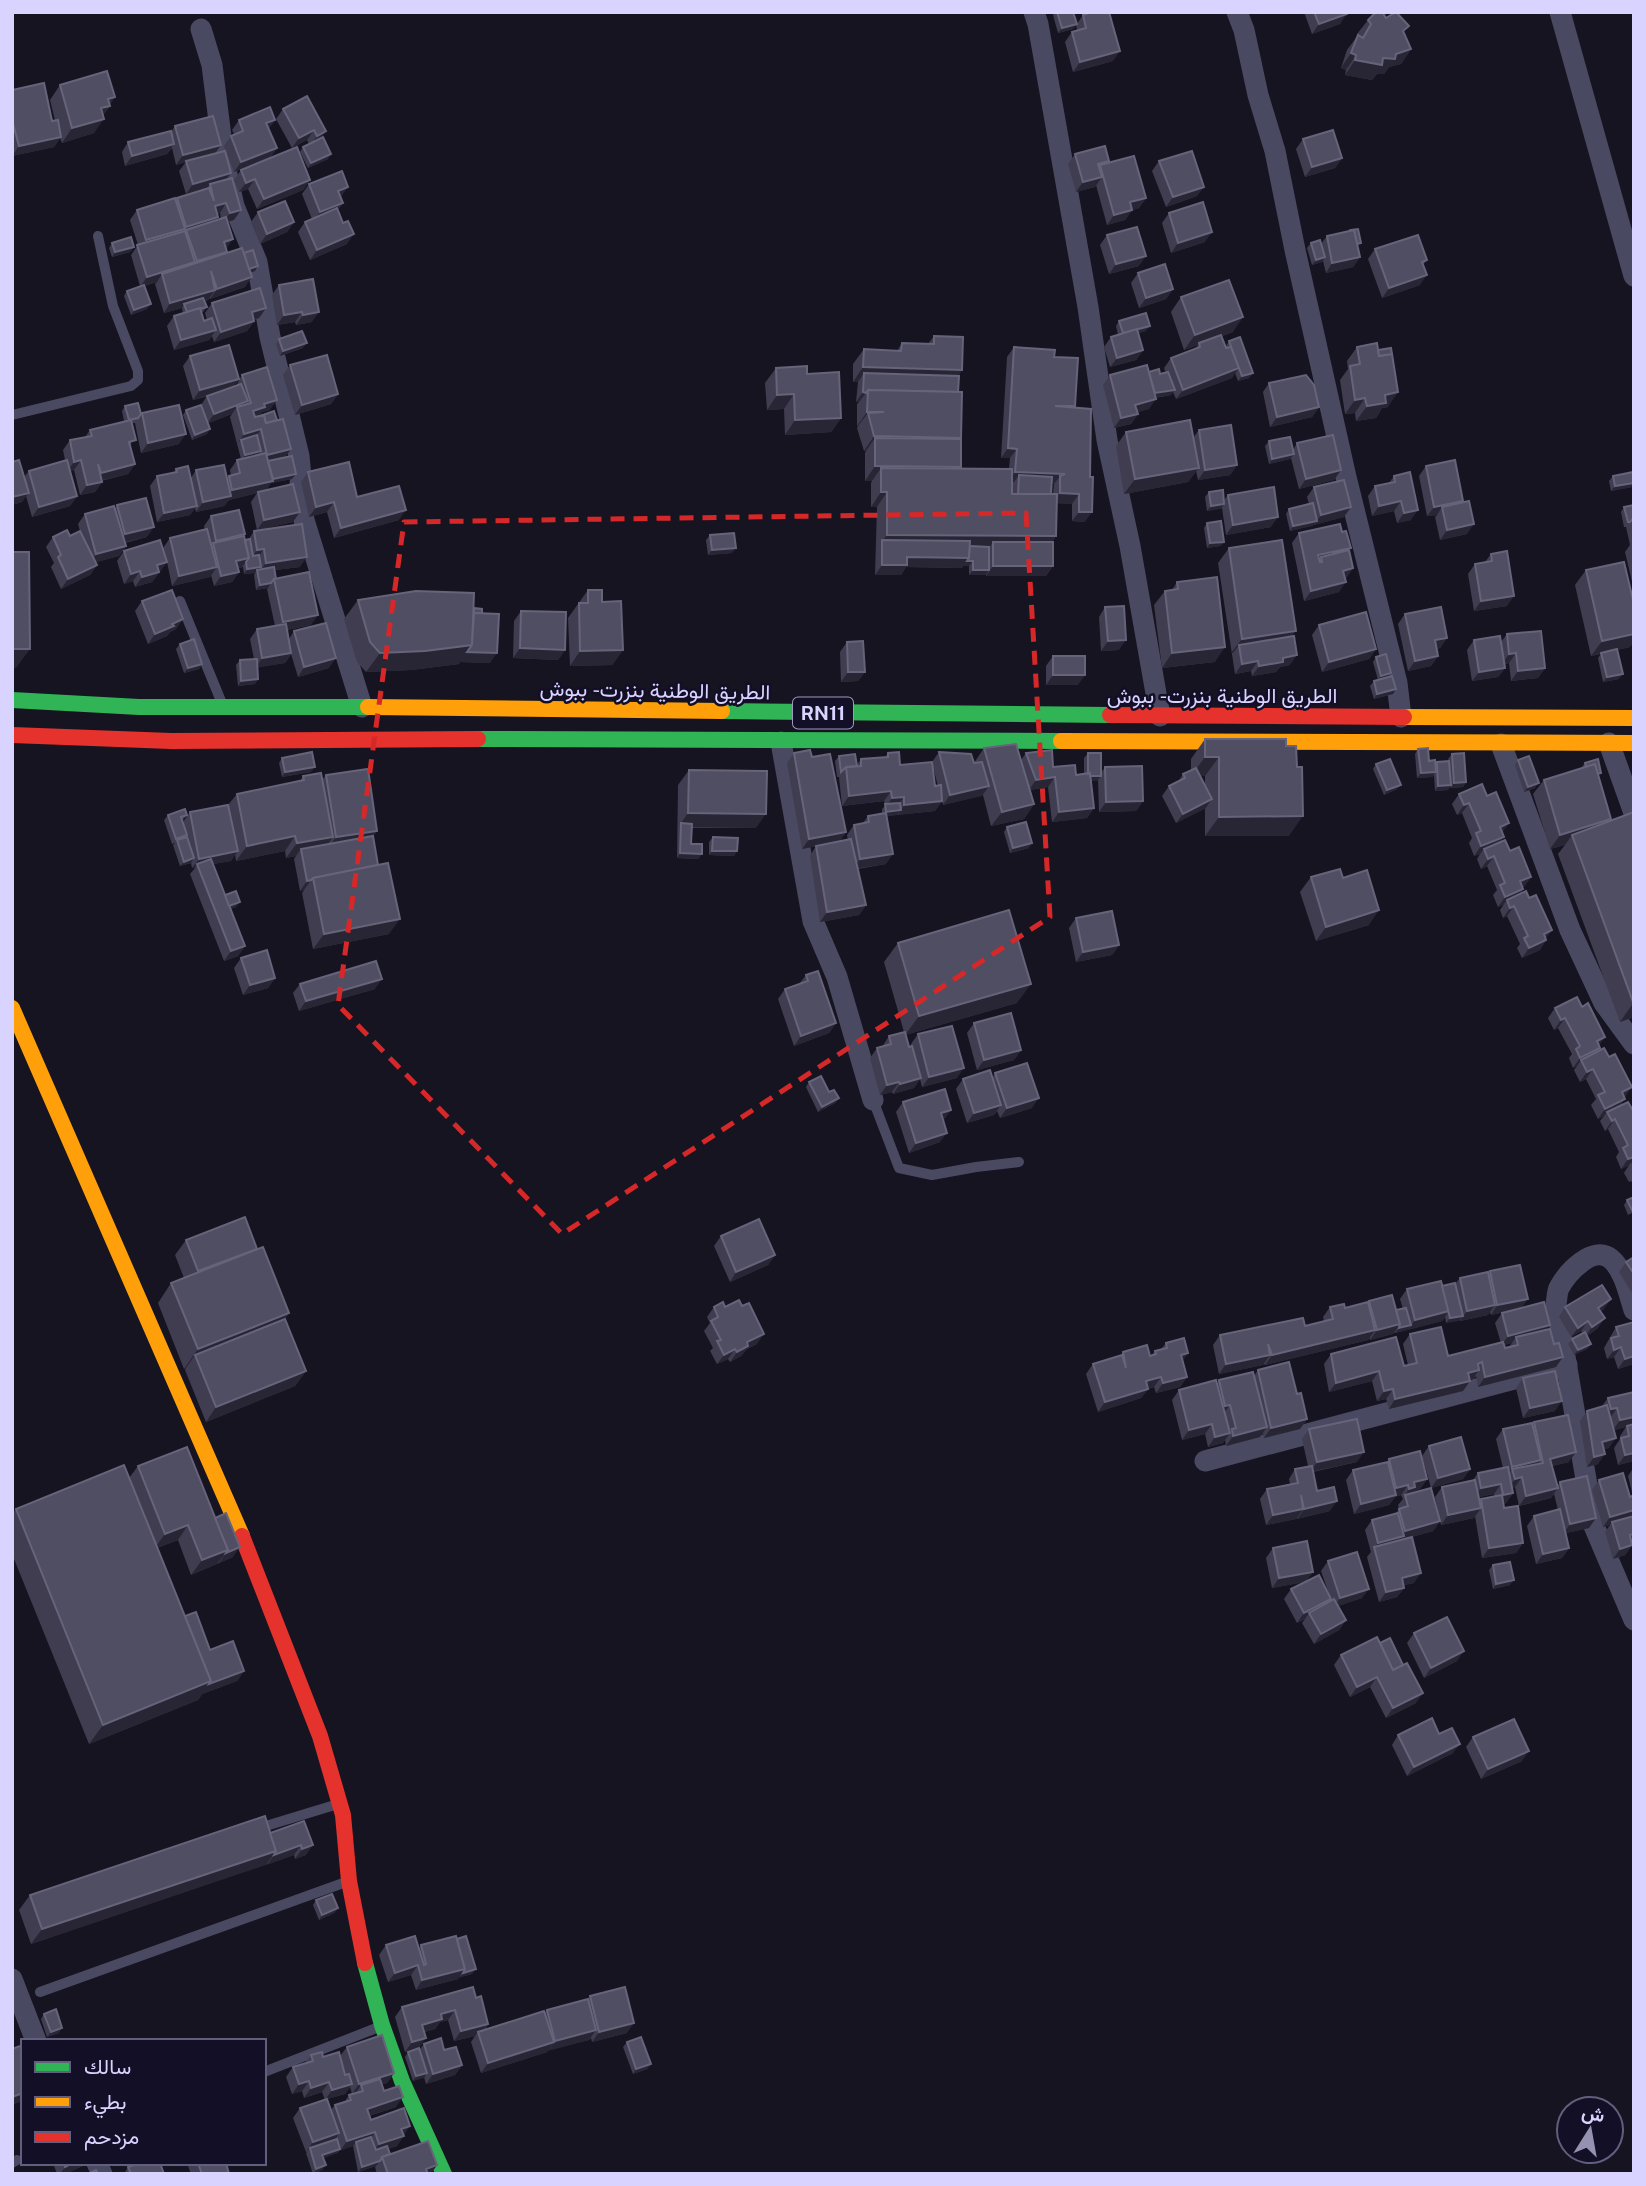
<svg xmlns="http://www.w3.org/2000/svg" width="1646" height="2186" viewBox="0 0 1646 2186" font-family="'Public Sans',Vazirmatn,sans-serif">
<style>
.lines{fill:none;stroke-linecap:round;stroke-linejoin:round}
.lane{stroke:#4a4962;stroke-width:10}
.street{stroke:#4a4962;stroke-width:21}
.fast{stroke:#30b455;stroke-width:16}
.slow{stroke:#ff9f0a;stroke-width:16}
.jam{stroke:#e5322d;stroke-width:16}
.wall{fill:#403d50;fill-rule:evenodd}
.shaded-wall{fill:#282635}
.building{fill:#504e63;stroke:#66637b;stroke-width:2}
.marked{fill:none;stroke:#d62828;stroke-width:5;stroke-dasharray:14 9;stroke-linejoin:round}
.labels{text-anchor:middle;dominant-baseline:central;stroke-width:5;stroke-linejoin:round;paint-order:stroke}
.shield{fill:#130f26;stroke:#9e99be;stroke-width:2}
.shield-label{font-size:19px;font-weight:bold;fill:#d9d4ff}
.street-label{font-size:21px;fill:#d9d4ff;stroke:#130f26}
</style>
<rect width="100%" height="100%" fill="#161421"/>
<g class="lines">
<g class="lane">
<path d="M 12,415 L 131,386 L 138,380 L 138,371 L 113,306 L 98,236"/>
<path d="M 180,601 L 221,701"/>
<path d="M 873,1100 L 899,1168 L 932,1175 L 976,1167 L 1019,1162"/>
<path d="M 256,1829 L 338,1804"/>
<path d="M 40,1992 L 346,1882"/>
<path d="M 264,2072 L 379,2027"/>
<path d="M 12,2163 L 17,2160"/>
</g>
<g class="street">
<path d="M 1034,12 L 1038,24 L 1088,307 L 1107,440 L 1130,546 L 1160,716"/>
<path d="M 1237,12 L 1244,30 L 1258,95 L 1275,151 L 1295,250 L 1346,477 L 1397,683 L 1401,717"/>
<path d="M 1560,12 L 1634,276"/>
<path d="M 201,29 L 212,65 L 224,161 L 234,206 L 257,262 L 270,337 L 299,456 L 301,476 L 299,493 L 304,520 L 362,707"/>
<path d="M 781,742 L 813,921 L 837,977 L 873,1100"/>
<path d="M 1609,743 L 1634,813"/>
<path d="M 1501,744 L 1570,930 L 1604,1003 L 1634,1044"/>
<path d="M 1634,1310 C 1629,1294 1624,1270 1611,1259 C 1593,1244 1567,1273 1559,1288 C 1557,1292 1557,1299 1556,1304 L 1594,1526 L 1634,1620"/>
<path d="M 1205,1461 L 1567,1365"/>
<path d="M 12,1979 L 36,2041"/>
<path d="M 97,2163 L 102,2174"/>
</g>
<g class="fast">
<path d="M 12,700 L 139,707 L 368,707"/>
<path d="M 722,711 L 1110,715"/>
<path d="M 478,739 L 1061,741"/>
<path d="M 365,1963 L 382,2025 L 402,2081 L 444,2174"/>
</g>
<g class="slow">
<path d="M 368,707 L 722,711"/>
<path d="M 1404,717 L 1634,718"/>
<path d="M 1061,741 L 1634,743"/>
<path d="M 12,1008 L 242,1536"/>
</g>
<g class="jam">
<path d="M 1110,715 L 1404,717"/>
<path d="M 12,735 L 171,741 L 478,739"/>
<path d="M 242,1536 L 320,1736 L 343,1815 L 349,1881 L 365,1963"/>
</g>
</g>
<g class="wall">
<path d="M 1055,12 L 1073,12 L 1077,24 L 1083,15 L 1113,61 L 1073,72 L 1065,42 L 1072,32 L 1077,30 L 1076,25 L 1073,29 L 1058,33 L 1053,15 Z"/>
<path d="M 1304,12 L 1346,12 L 1340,24 L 1312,34 Z"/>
<path d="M 1372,12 L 1392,12 L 1384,15 L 1404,33 L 1411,49 L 1401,64 L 1389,67 L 1384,74 L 1377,74 L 1372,80 L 1345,75 L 1346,70 L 1341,68 L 1347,50 L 1358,35 L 1357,34 L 1368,20 L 1373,15 Z"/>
<path d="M 60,85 L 109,105 L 110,106 L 103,115 L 94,133 L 62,143 L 60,138 L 54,147 L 12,156 L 12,90 L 52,121 L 55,120 L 50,100 Z"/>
<path d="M 307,96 L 328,159 L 308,168 L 300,152 L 303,147 L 309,144 L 307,140 L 292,148 L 276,119 L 283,109 Z"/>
<path d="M 239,120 L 275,120 L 269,128 L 277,148 L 270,158 L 234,172 L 224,146 L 231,136 L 234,134 L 232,130 Z"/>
<path d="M 175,126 L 221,145 L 214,154 L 227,179 L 234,220 L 227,222 L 225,253 L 244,253 L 255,271 L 251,272 L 245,287 L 210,299 L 210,298 L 208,300 L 205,301 L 207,307 L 203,312 L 201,312 L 204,321 L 207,320 L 205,313 L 212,303 L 266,308 L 259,318 L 254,320 L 254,321 L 247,331 L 214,342 L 212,336 L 209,340 L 174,350 L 167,326 L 174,316 L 183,314 L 182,308 L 164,313 L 155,284 L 157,282 L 144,286 L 147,309 L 131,315 L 124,296 L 127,291 L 140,286 L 131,255 L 138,245 L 130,220 L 137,210 L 176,199 L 177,198 L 207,188 L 186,194 L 179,171 L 186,162 L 176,165 L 172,148 L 167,154 L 125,166 L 122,152 L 128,142 L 171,132 ZM 220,213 L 221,219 L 216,220 L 217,214 Z"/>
<path d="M 1303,139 L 1342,158 L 1335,168 L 1305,177 L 1296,149 Z"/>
<path d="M 1075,154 L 1107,163 L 1146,198 L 1139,208 L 1132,210 L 1125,220 L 1107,225 L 1096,185 L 1095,187 L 1076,192 L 1068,164 Z"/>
<path d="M 1159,161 L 1197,196 L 1166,207 L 1152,171 Z"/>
<path d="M 241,170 L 310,180 L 303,190 L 257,209 L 248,189 L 239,192 L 234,180 Z"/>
<path d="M 309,184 L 340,197 L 343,203 L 338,210 L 347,244 L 310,260 L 298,232 L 305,222 L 312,219 L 302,194 Z"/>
<path d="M 258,212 L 294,222 L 287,232 L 260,244 L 251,222 Z"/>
<path d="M 1169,213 L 1205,242 L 1171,253 L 1162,223 Z"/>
<path d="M 1107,235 L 1139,266 L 1109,274 L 1100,245 Z"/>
<path d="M 1327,236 L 1358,247 L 1360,257 L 1353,267 L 1326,273 L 1323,261 L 1322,262 L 1312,265 L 1307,248 L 1311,243 L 1321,244 Z"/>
<path d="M 112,243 L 134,247 L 130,252 L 112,257 L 109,248 Z"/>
<path d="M 1375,249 L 1427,260 L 1423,265 L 1420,285 L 1382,298 L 1368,259 Z"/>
<path d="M 1138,273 L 1173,289 L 1166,299 L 1139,308 L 1131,283 Z"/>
<path d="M 279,285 L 312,322 L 296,325 L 295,322 L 277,325 L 272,295 Z"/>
<path d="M 1181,297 L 1233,332 L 1222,336 L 1226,346 L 1229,341 L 1253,373 L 1249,378 L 1238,381 L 1235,373 L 1232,378 L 1176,399 L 1173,392 L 1171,395 L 1155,398 L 1149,409 L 1137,412 L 1138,414 L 1131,424 L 1114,428 L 1103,385 L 1110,375 L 1149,372 L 1160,374 L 1166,373 L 1164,368 L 1171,358 L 1195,349 L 1198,345 L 1184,350 L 1171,312 Z"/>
<path d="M 1119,321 L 1146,331 L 1138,333 L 1143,350 L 1136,360 L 1110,367 L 1104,347 L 1111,337 L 1118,335 L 1116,326 Z"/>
<path d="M 934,336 L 962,370 L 958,376 L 961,438 L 960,439 L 960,469 L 1009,469 L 1010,458 L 1001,458 L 1007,357 L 1014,347 L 1054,357 L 1075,406 L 1074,408 L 1085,522 L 1072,521 L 1072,504 L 1057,503 L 1056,536 L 1052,542 L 1053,566 L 1046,576 L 986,576 L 986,574 L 986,575 L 969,575 L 969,566 L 963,566 L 962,568 L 906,567 L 901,575 L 875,575 L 877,507 L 871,507 L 871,483 L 872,481 L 865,481 L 865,453 L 866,451 L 864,451 L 857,428 L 858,426 L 857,426 L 857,404 L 859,402 L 856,402 L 858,382 L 853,382 L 853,364 L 864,349 L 897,351 L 902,343 L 928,344 ZM 1052,484 L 1054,484 L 1053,494 L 1051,494 Z"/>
<path d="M 279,339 L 303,348 L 280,356 L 276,344 Z"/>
<path d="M 1357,347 L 1388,407 L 1382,408 L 1376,418 L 1356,421 L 1355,413 L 1345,414 L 1340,380 L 1348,369 L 1347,361 Z"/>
<path d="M 190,356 L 239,379 L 234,386 L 236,386 L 242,375 L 270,410 L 262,412 L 259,416 L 277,420 L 291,449 L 285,457 L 292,479 L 271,483 L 266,490 L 293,522 L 257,530 L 251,502 L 257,493 L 229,500 L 224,506 L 196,512 L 195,508 L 190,515 L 157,522 L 150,486 L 157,476 L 174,472 L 176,469 L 191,478 L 196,470 L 227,478 L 229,476 L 231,475 L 230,470 L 237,460 L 241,459 L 230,417 L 232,414 L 208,423 L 207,434 L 192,440 L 183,415 L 186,410 L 201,405 L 207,396 L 209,396 L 193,400 L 183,366 Z"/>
<path d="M 290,365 L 338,394 L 331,404 L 295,415 L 283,375 Z"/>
<path d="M 776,368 L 841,418 L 831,432 L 785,435 L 784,409 L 767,410 L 765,383 Z"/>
<path d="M 1269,383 L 1319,407 L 1312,417 L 1270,427 L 1263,392 Z"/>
<path d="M 125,406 L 141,414 L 142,413 L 179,444 L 141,453 L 135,423 L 132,423 L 131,448 L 135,464 L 128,474 L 101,481 L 102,482 L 95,492 L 80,495 L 74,470 L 70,471 L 77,496 L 70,506 L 32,517 L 26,496 L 22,502 L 12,505 L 12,462 L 24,477 L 29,471 L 65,460 L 63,450 L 70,440 L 85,437 L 90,430 L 124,421 L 122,411 Z"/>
<path d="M 1199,430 L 1237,465 L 1230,475 L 1198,480 L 1196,471 L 1188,482 L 1124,494 L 1116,446 L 1126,432 L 1193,438 Z"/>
<path d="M 1269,441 L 1293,450 L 1297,443 L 1341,470 L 1334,480 L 1299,489 L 1291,458 L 1290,459 L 1269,464 L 1265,446 Z"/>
<path d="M 1426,466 L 1463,501 L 1461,503 L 1467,534 L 1440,540 L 1435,517 L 1437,515 L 1427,516 L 1419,476 Z"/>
<path d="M 308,472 L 357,497 L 399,520 L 334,538 L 327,512 L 309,517 L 301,482 Z"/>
<path d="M 1394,476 L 1411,520 L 1397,523 L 1394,511 L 1372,516 L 1368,496 L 1375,486 L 1389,483 Z"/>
<path d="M 1613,476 L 1632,487 L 1611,491 L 1609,481 Z"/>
<path d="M 1314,487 L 1344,517 L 1290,531 L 1286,514 L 1289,509 L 1309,504 L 1307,497 Z"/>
<path d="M 1209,492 L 1224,500 L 1228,495 L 1271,527 L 1226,535 L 1222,508 L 1207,511 L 1205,497 Z"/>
<path d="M 117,505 L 147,537 L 125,543 L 126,546 L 119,556 L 96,562 L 97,565 L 90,575 L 61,589 L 51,567 L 54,563 L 46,547 L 53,537 L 70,536 L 80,531 L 78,524 L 85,514 L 115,508 Z"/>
<path d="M 1634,505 L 1634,590 L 1625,552 L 1630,545 L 1626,527 L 1624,527 L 1621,512 L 1624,507 Z"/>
<path d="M 211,516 L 245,534 L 243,536 L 245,540 L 249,539 L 254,531 L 300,567 L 275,570 L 276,579 L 311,625 L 287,630 L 289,639 L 294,631 L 329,668 L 298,677 L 291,654 L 285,663 L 258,667 L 258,679 L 255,684 L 238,686 L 236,665 L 240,660 L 254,659 L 250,639 L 257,629 L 275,626 L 267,589 L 268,588 L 256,590 L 254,575 L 255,573 L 244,574 L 243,567 L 238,568 L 239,572 L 232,582 L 214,586 L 211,575 L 210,577 L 172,586 L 167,562 L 152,582 L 135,587 L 133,581 L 124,584 L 117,561 L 124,551 L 166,558 L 163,548 L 170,538 L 205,530 L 204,526 Z"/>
<path d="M 1207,523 L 1224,542 L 1220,546 L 1207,548 L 1204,528 Z"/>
<path d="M 1342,532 L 1351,548 L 1349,550 L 1353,568 L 1346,578 L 1345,578 L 1339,592 L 1304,601 L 1292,543 L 1299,533 Z"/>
<path d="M 710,535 L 732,553 L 708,555 L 706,540 Z"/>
<path d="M 1229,548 L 1292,636 L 1290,665 L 1280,667 L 1276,672 L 1252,676 L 1251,671 L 1235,674 L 1218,563 Z"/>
<path d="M 1491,554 L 1507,606 L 1474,611 L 1468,574 L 1475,564 L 1485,562 Z"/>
<path d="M 1586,570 L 1630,647 L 1617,650 L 1619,679 L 1603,682 L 1598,658 L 1601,654 L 1591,656 L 1575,585 Z"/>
<path d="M 1177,582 L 1215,662 L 1162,668 L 1154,605 L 1165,591 L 1172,590 Z"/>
<path d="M 588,590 L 602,602 L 623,650 L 612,665 L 570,666 L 568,618 Z"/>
<path d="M 358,600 L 474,608 L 482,614 L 490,663 L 460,662 L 459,664 L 411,670 L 366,672 L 357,662 L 344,619 Z"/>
<path d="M 142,601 L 183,619 L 176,629 L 170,632 L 167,636 L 148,644 L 135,611 Z"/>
<path d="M 1105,607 L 1119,650 L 1101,651 L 1099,617 Z"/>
<path d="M 521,611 L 565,650 L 558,660 L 513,658 L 514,621 Z"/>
<path d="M 1405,614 L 1447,638 L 1440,648 L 1436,649 L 1438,656 L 1431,666 L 1408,671 L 1398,624 Z"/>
<path d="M 1319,625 L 1376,649 L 1369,659 L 1322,672 L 1312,635 Z"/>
<path d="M 1507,634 L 1545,668 L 1538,678 L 1511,681 L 1509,663 L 1505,664 L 1505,668 L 1498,677 L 1472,681 L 1467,650 L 1474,640 L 1501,642 Z"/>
<path d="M 847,642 L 865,672 L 858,681 L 841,682 L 840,652 Z"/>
<path d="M 180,644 L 202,664 L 199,669 L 184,673 L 176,649 Z"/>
<path d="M 1053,656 L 1078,685 L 1046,685 L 1046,666 Z"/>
<path d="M 1376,657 L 1391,673 L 1389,677 L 1396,689 L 1393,694 L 1374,699 L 1370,686 L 1374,681 L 1378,680 L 1373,662 Z"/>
<path d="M 1205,739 L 1289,836 L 1205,836 L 1205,808 L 1176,823 L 1162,796 L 1169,786 L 1178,782 L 1183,774 L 1191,770 L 1191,759 ZM 1200,776 L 1205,776 L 1205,787 Z"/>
<path d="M 984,748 L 1021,760 L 1026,753 L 1053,767 L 1076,775 L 1084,774 L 1084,758 L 1088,753 L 1101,773 L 1105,767 L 1143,801 L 1136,811 L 1099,812 L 1098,780 L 1091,781 L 1094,808 L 1087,818 L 1052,822 L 1048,787 L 1030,790 L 1034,804 L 1024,819 L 991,826 L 983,795 L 943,805 L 942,801 L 935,811 L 886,816 L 886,864 L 858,869 L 866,905 L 859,915 L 820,922 L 810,856 L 816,846 L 802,849 L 787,763 L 794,753 L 812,757 L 846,832 L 839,842 L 848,840 L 847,835 L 854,825 L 863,823 L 868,816 L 882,813 L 882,809 L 885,806 L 884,801 L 842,806 L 839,777 L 837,777 L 835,761 L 839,756 L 857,765 L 861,759 L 885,757 L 888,753 L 900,765 L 932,762 L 939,752 L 974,763 ZM 933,767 L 938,786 L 935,786 Z"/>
<path d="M 1418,749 L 1429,761 L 1435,764 L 1437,762 L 1449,761 L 1448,759 L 1452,754 L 1466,782 L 1463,787 L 1451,788 L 1450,786 L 1448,790 L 1435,791 L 1434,775 L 1432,777 L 1417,778 L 1415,754 Z"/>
<path d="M 282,758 L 311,772 L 282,777 L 279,763 Z"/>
<path d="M 1518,760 L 1535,788 L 1524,792 L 1515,765 Z"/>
<path d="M 1585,763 L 1598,777 L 1610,821 L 1634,812 L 1634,1017 L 1620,1022 L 1558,854 L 1565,845 L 1550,849 L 1533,794 L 1544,780 L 1581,768 Z"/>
<path d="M 1376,764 L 1397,789 L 1384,795 L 1373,769 Z"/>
<path d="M 689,770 L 756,828 L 692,828 L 691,844 L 702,854 L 698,859 L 677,858 L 678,785 Z"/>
<path d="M 326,775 L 373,837 L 389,934 L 313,949 L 302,893 L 304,890 L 300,891 L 294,859 L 296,856 L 286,858 L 285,851 L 236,861 L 235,854 L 231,861 L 213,864 L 225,895 L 236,907 L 230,909 L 245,946 L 238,956 L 224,961 L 190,874 L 195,868 L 192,868 L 191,863 L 180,866 L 173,845 L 175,843 L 172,844 L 164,820 L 168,815 L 187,815 L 182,821 L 183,822 L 190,812 L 228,805 L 237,794 L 300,781 L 303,776 L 322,780 Z"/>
<path d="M 1459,794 L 1502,833 L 1501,842 L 1510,851 L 1531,877 L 1523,887 L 1523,889 L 1520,894 L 1546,940 L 1540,950 L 1522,958 L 1517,948 L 1520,944 L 1507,916 L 1503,918 L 1500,910 L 1504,904 L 1498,907 L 1493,895 L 1497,890 L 1487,866 L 1481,869 L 1477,859 L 1480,854 L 1474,856 L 1469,843 L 1472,838 L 1462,813 L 1457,815 L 1452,804 Z"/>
<path d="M 1007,827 L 1029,848 L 1010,853 L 1004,832 Z"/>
<path d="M 713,837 L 737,851 L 734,856 L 709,855 L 709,842 Z"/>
<path d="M 1311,877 L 1343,878 L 1369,925 L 1316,941 L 1300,892 Z"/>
<path d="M 1076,918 L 1119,945 L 1112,955 L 1076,962 L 1069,928 Z"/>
<path d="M 898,943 L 1017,1003 L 905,1035 L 909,1047 L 911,1046 L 911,1044 L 918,1034 L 957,1078 L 922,1087 L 920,1079 L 914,1088 L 893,1094 L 892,1092 L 880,1095 L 870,1058 L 877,1048 L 882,1047 L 889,1036 L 904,1032 L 884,962 Z"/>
<path d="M 241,958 L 275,978 L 268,988 L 243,995 L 234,968 Z"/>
<path d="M 806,975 L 836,1023 L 829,1033 L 794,1046 L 778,999 L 785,989 L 799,984 Z"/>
<path d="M 300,984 L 375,989 L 299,1011 L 293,993 Z"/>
<path d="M 1555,1008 L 1599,1046 L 1600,1048 L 1598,1051 L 1624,1097 L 1621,1105 L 1632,1109 L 1634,1108 L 1634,1185 L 1631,1181 L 1629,1182 L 1624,1173 L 1629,1165 L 1621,1169 L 1616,1157 L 1619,1152 L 1608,1129 L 1605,1131 L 1600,1121 L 1604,1116 L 1598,1119 L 1591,1105 L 1596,1099 L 1586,1079 L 1580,1082 L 1574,1070 L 1577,1066 L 1573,1068 L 1569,1058 L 1572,1054 L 1558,1028 L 1554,1030 L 1548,1018 Z"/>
<path d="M 974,1023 L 1021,1050 L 1014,1060 L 977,1070 L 967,1033 Z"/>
<path d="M 995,1073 L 1032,1108 L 1000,1118 L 997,1111 L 994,1115 L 967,1123 L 956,1089 L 963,1079 L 993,1077 Z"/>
<path d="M 809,1082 L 829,1092 L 839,1098 L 835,1103 L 818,1112 L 806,1087 Z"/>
<path d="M 903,1102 L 944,1120 L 943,1120 L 940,1142 L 909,1153 L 896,1112 Z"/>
<path d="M 1634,1197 L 1634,1212 L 1628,1215 L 1624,1205 L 1627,1200 Z"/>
<path d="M 721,1236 L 775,1255 L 768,1265 L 730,1282 L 714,1246 Z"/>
<path d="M 186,1240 L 257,1249 L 289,1313 L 285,1319 L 306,1371 L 295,1386 L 206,1422 L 185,1370 L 186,1368 L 184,1369 L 158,1303 L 171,1283 L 184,1278 L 175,1255 Z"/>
<path d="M 1634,1257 L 1634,1296 L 1619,1272 L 1626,1262 Z"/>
<path d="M 1490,1271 L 1521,1308 L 1546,1329 L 1556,1367 L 1478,1387 L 1476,1376 L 1472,1380 L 1470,1381 L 1463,1391 L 1389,1409 L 1386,1399 L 1377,1401 L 1372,1381 L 1329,1392 L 1324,1364 L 1331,1354 L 1404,1366 L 1408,1365 L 1403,1344 L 1410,1334 L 1448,1356 L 1501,1343 L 1495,1323 L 1502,1313 L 1512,1310 L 1491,1315 L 1490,1312 L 1488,1315 L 1460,1321 L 1460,1319 L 1446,1323 L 1445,1317 L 1442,1321 L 1395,1333 L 1395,1332 L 1393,1334 L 1370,1340 L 1370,1338 L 1368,1340 L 1265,1365 L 1264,1364 L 1263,1365 L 1219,1374 L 1213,1345 L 1220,1335 L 1305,1326 L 1324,1321 L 1323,1317 L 1330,1307 L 1345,1308 L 1368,1303 L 1369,1301 L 1396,1310 L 1403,1309 L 1400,1299 L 1407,1289 L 1455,1284 L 1460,1278 L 1488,1274 ZM 1512,1343 L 1509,1347 L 1505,1348 L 1504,1345 Z"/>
<path d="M 714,1307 L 725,1307 L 757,1344 L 747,1349 L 741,1356 L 730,1362 L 728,1359 L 717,1364 L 710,1351 L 713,1348 L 704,1331 L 710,1323 L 707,1317 Z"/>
<path d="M 1565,1307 L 1604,1309 L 1601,1311 L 1598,1328 L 1587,1336 L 1591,1344 L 1587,1349 L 1574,1355 L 1568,1344 L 1572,1339 L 1583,1333 L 1581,1331 L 1571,1337 L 1559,1317 Z"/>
<path d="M 1634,1322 L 1634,1364 L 1618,1369 L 1614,1357 L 1607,1359 L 1604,1348 L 1616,1327 Z"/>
<path d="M 1166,1343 L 1188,1353 L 1182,1361 L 1187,1377 L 1180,1387 L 1156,1393 L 1154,1387 L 1148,1389 L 1141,1398 L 1098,1412 L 1086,1374 L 1093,1364 L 1120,1356 L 1123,1352 L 1152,1355 L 1155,1351 L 1161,1349 Z"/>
<path d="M 1258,1370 L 1297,1394 L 1307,1419 L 1300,1429 L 1264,1438 L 1263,1433 L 1260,1437 L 1226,1446 L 1225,1440 L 1223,1443 L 1208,1447 L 1205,1434 L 1182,1440 L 1172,1400 L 1179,1390 L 1217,1383 L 1219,1380 L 1254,1376 Z"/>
<path d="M 1523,1378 L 1555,1411 L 1523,1418 L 1516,1388 Z"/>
<path d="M 1634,1392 L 1634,1461 L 1618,1465 L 1614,1448 L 1620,1439 L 1620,1436 L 1626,1427 L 1614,1430 L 1609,1448 L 1604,1449 L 1598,1464 L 1587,1467 L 1580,1421 L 1587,1411 L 1602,1406 L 1608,1398 Z"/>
<path d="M 1534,1422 L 1569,1462 L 1552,1466 L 1557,1486 L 1560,1482 L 1596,1518 L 1589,1528 L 1566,1533 L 1569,1548 L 1562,1558 L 1536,1564 L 1527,1526 L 1534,1516 L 1558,1510 L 1554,1494 L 1551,1498 L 1519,1506 L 1515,1487 L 1512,1488 L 1513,1493 L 1506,1503 L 1503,1504 L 1504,1508 L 1523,1543 L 1516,1553 L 1482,1558 L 1475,1516 L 1474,1518 L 1441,1525 L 1435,1497 L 1442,1487 L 1473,1480 L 1478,1473 L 1503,1468 L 1496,1439 L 1503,1429 L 1533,1424 ZM 1494,1494 L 1494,1497 L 1481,1499 L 1480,1501 L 1479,1497 Z"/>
<path d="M 1309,1429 L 1357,1462 L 1313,1472 L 1317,1491 L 1330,1511 L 1297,1519 L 1297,1517 L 1296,1519 L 1266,1525 L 1260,1499 L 1267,1489 L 1290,1484 L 1289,1479 L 1295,1469 L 1308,1466 L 1302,1439 Z"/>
<path d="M 1429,1446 L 1470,1469 L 1463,1479 L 1431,1488 L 1422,1456 Z"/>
<path d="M 1389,1459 L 1427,1479 L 1420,1489 L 1413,1491 L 1410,1494 L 1440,1521 L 1433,1531 L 1401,1540 L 1414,1583 L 1404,1585 L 1404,1588 L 1397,1597 L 1379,1602 L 1367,1557 L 1371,1552 L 1365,1530 L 1372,1520 L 1396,1513 L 1399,1509 L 1398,1505 L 1403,1499 L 1401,1495 L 1395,1497 L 1389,1505 L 1354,1514 L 1346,1480 L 1353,1470 L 1387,1462 Z"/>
<path d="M 138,1466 L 215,1518 L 233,1557 L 191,1575 L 178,1540 L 157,1548 L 185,1616 L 210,1650 L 244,1671 L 237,1681 L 202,1694 L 198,1700 L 89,1744 L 12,1554 L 12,1514 L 16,1509 L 129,1478 Z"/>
<path d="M 1634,1467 L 1634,1542 L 1632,1542 L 1632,1545 L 1625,1555 L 1613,1559 L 1605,1532 L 1610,1525 L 1603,1527 L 1592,1490 L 1599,1480 L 1630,1497 L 1633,1496 L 1628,1476 Z"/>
<path d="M 1273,1548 L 1307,1581 L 1329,1594 L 1321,1571 L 1328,1561 L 1362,1598 L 1338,1606 L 1346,1620 L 1339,1630 L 1314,1644 L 1302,1623 L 1305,1619 L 1297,1623 L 1284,1599 L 1291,1589 L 1304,1582 L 1272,1588 L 1266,1558 Z"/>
<path d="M 1493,1565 L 1510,1585 L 1493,1589 L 1489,1570 Z"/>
<path d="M 1414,1633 L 1457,1661 L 1424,1678 L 1407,1643 Z"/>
<path d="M 1380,1643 L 1403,1665 L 1416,1703 L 1386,1718 L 1370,1687 L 1350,1697 L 1334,1665 L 1341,1655 Z"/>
<path d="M 1398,1735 L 1453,1753 L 1407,1776 L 1392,1745 Z"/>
<path d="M 1473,1737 L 1522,1761 L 1481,1779 L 1466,1747 Z"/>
<path d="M 304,1821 L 306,1855 L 295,1859 L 294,1855 L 31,1944 L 19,1910 L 30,1895 L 270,1833 Z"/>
<path d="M 316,1900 L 338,1908 L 334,1913 L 319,1920 L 313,1905 Z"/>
<path d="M 386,1945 L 419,1948 L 421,1945 L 472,1974 L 459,1977 L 458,1979 L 416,1990 L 411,1975 L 388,1982 L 379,1955 Z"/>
<path d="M 590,1996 L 627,2033 L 592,2042 L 591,2038 L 589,2040 L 548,2050 L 547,2052 L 481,2073 L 471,2042 L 475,2036 L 454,2041 L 448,2020 L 440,2022 L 435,2029 L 424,2032 L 419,2048 L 420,2049 L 424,2044 L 444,2050 L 462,2065 L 455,2075 L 426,2084 L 424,2077 L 413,2081 L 405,2057 L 408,2052 L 414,2050 L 405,2052 L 395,2017 L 402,2007 L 476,1998 L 488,2024 L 485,2030 L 545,2012 L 547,2010 L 588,1999 Z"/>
<path d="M 44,2014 L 59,2033 L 47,2037 L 41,2019 Z"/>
<path d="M 627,2042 L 651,2064 L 647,2069 L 633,2074 L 623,2047 Z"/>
<path d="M 347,2047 L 394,2073 L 387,2083 L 382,2084 L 384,2091 L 396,2107 L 369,2116 L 371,2120 L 403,2135 L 397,2146 L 388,2149 L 390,2154 L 431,2174 L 377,2174 L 375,2167 L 376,2166 L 358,2172 L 353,2146 L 340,2150 L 337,2153 L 323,2158 L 326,2165 L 322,2170 L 313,2174 L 306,2153 L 307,2152 L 306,2152 L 293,2118 L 300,2108 L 325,2100 L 322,2092 L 304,2098 L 302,2091 L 292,2094 L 286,2077 L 293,2067 L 305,2063 L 311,2055 L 323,2057 L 340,2056 ZM 350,2087 L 352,2094 L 349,2095 L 345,2101 L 335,2105 L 331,2110 L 327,2099 L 345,2094 Z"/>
<path d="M 53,2163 L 86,2163 L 85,2165 L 65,2174 L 57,2174 Z"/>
<path d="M 190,2163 L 226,2163 L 229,2174 L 191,2174 L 188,2166 Z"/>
<path d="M 128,2167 L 164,2174 L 124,2174 Z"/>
</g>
<g class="shaded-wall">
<path d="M 1347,14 L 1340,24 L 1312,34 L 1319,24 Z"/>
<path d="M 1077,24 L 1073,29 L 1058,33 L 1062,28 Z"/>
<path d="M 1411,49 L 1401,64 L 1389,67 L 1384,74 L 1377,74 L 1372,80 L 1345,75 L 1355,60 L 1383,58 Z"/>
<path d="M 1120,51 L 1113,61 L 1073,72 L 1080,62 Z"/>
<path d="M 1351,53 L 1356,55 L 1346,70 L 1341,68 Z"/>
<path d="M 115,97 L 100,120 L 104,119 L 94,133 L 62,143 L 72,128 L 108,99 Z"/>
<path d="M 275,120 L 268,130 L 266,123 Z"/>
<path d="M 314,130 L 307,140 L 292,148 L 299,138 Z"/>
<path d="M 326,131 L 319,141 L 310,146 L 317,136 Z"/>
<path d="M 61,137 L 54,147 L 12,156 L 19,146 Z"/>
<path d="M 174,144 L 167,154 L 125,166 L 132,156 Z"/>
<path d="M 221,145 L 214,155 L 176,165 L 183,155 Z"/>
<path d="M 277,148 L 270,158 L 234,172 L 241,162 Z"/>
<path d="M 331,154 L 328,159 L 308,168 L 311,163 Z"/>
<path d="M 1342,158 L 1335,168 L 1305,177 L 1312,167 Z"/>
<path d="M 231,173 L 224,183 L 210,184 L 207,188 L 186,194 L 193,184 Z"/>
<path d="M 1102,177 L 1095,187 L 1076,192 L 1083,182 Z"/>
<path d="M 255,179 L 248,189 L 239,192 L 246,183 Z"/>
<path d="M 310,180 L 303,190 L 257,209 L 264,199 Z"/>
<path d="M 348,187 L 341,197 L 338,191 Z"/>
<path d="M 1204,187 L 1197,196 L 1166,207 L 1173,197 Z"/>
<path d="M 1146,198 L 1139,208 L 1132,210 L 1125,220 L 1107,225 L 1114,215 L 1130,202 Z"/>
<path d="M 226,203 L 220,213 L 208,216 L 215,206 Z"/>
<path d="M 343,203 L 336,213 L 313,222 L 320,212 Z"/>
<path d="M 241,210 L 234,220 L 223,223 L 230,213 Z"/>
<path d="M 218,217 L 211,227 L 186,230 L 181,237 L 179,237 L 186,227 Z"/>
<path d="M 294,222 L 287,232 L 260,244 L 267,234 Z"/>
<path d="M 185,229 L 178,238 L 139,250 L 146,240 Z"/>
<path d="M 1212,232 L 1205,242 L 1171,253 L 1178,243 Z"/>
<path d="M 354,234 L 347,244 L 310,260 L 317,250 Z"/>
<path d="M 233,239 L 226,249 L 224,242 Z"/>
<path d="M 134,247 L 130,252 L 112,257 L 115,252 Z"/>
<path d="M 1146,256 L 1139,266 L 1109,274 L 1116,264 Z"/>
<path d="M 1325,257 L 1322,262 L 1312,265 L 1316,260 Z"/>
<path d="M 1360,257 L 1353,267 L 1326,273 L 1332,263 Z"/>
<path d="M 195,262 L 188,272 L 162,274 L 157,282 L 140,287 L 147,277 Z"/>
<path d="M 258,266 L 255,271 L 245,274 L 248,269 Z"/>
<path d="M 1427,275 L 1420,285 L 1382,298 L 1389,288 Z"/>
<path d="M 252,277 L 245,287 L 210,299 L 217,289 Z"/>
<path d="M 1173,289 L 1166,299 L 1139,308 L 1146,298 Z"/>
<path d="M 215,290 L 208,300 L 185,307 L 184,304 L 182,308 L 164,313 L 170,303 Z"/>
<path d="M 151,304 L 147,309 L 131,315 L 134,310 Z"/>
<path d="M 266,308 L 259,318 L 245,322 L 252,312 Z"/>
<path d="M 302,312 L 295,322 L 277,325 L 284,315 Z"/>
<path d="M 319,312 L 312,322 L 296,325 L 303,315 Z"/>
<path d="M 1243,317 L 1233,332 L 1199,344 L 1199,343 L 1198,345 L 1184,350 L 1195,335 Z"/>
<path d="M 254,321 L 247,331 L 214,342 L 221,332 Z"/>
<path d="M 1150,326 L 1146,331 L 1119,338 L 1123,333 Z"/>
<path d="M 216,330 L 209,340 L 174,350 L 181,340 Z"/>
<path d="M 307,343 L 303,348 L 280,356 L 283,351 Z"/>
<path d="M 1143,350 L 1136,360 L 1110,367 L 1117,358 Z"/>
<path d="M 863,367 L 962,370 L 952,385 L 864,373 L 858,382 L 853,382 Z"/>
<path d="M 1239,368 L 1232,378 L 1176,399 L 1183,390 Z"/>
<path d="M 1253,373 L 1249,378 L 1238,381 L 1242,376 Z"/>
<path d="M 239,379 L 232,389 L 193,400 L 200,390 Z"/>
<path d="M 1175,390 L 1171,395 L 1152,398 L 1155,393 Z"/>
<path d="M 863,392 L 866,393 L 859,402 L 856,402 Z"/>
<path d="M 1398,392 L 1388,407 L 1382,408 L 1376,418 L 1356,421 L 1367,406 L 1385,395 Z"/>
<path d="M 338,394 L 331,404 L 295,415 L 302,405 Z"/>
<path d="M 794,394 L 784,409 L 767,410 L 777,395 Z"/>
<path d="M 1365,398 L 1355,413 L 1345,414 L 1355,400 Z"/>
<path d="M 1156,399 L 1149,409 L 1128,415 L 1135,405 Z"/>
<path d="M 277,400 L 270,410 L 262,412 L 258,417 L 246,421 L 253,411 L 264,404 Z"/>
<path d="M 248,401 L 241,411 L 237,407 L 232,414 L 207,424 L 214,414 Z"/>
<path d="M 1319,407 L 1312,417 L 1270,427 L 1277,417 Z"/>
<path d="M 867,412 L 884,412 L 868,413 L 858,426 L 857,426 Z"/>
<path d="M 1138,414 L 1131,424 L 1114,428 L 1121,418 Z"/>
<path d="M 841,418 L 831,432 L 785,435 L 795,420 Z"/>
<path d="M 210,429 L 207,434 L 192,440 L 195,435 Z"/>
<path d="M 261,429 L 254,439 L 241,440 L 237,444 L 244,434 Z"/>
<path d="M 186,434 L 179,444 L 141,453 L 148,443 Z"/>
<path d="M 874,436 L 961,438 L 951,452 L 875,438 L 866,451 L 864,451 Z"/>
<path d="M 1008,448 L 1017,449 L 1010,458 L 1001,458 Z"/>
<path d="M 291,449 L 284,459 L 260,465 L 267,455 Z"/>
<path d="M 261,451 L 258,456 L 242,460 L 245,455 Z"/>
<path d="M 1294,454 L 1290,459 L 1269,464 L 1272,459 Z"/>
<path d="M 81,460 L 74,470 L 67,472 L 74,462 Z"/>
<path d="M 135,464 L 128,474 L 94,482 L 101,473 Z"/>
<path d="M 1237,465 L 1230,475 L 1198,480 L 1205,470 Z"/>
<path d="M 875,466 L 961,467 L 951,482 L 881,468 L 872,481 L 865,481 Z"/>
<path d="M 1199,468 L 1188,482 L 1124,494 L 1135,479 Z"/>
<path d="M 1341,470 L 1334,480 L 1299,489 L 1306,479 Z"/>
<path d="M 1015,472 L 1065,474 L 1060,476 L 1054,484 L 1019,482 L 1019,475 L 1014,482 L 1008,482 Z"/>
<path d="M 296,474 L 292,479 L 271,483 L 266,491 L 229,500 L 224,506 L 196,512 L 203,502 L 228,497 L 232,490 L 273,479 Z"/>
<path d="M 102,482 L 95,492 L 80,495 L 87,485 Z"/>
<path d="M 1634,483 L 1632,487 L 1611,491 L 1615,486 Z"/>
<path d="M 881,492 L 887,492 L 877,507 L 871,507 Z"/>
<path d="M 29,493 L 22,502 L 12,505 L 12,497 Z"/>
<path d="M 1060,493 L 1079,494 L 1072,504 L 1053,503 Z"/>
<path d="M 77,496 L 70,506 L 32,517 L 39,507 Z"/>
<path d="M 1401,501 L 1394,511 L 1372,516 L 1379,506 Z"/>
<path d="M 1463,501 L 1456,511 L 1442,507 L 1437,515 L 1427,516 L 1434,507 Z"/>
<path d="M 334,502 L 327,512 L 309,517 L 316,507 Z"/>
<path d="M 1224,504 L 1221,509 L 1207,511 L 1211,506 Z"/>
<path d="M 197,506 L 190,515 L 157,522 L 164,513 Z"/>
<path d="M 1351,507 L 1344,517 L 1314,525 L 1321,515 Z"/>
<path d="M 406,510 L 399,520 L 334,538 L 341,528 Z"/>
<path d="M 1418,510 L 1411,520 L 1397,523 L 1404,513 Z"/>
<path d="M 300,512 L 293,522 L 257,530 L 264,520 Z"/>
<path d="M 1079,512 L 1092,512 L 1085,522 L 1072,521 Z"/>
<path d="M 1278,517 L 1271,527 L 1226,535 L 1233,525 Z"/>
<path d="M 1317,521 L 1313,526 L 1290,531 L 1293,526 Z"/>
<path d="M 1474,524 L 1467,534 L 1440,540 L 1447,530 Z"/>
<path d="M 154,527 L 147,537 L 118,544 L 125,534 Z"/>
<path d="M 245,534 L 238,544 L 213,545 L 216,541 Z"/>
<path d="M 887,535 L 1056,536 L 1046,551 L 993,542 L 987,551 L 882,541 Z"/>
<path d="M 1224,542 L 1220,546 L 1207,548 L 1210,543 Z"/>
<path d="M 126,546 L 119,556 L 90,564 L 96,554 Z"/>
<path d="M 736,548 L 732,553 L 708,555 L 712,550 Z"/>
<path d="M 1351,548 L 1344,557 L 1322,562 L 1321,557 L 1316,564 L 1318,555 Z"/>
<path d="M 264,549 L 257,559 L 250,560 L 257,550 Z"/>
<path d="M 307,557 L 300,567 L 259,572 L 266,563 Z"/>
<path d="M 907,557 L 969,558 L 962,568 L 906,567 L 901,575 L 875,575 L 882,565 Z"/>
<path d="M 249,558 L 242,567 L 229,571 L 236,561 Z"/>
<path d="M 967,561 L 973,561 L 969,566 L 963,566 Z"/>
<path d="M 167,562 L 152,582 L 135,587 L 142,577 L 157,565 Z"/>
<path d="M 97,565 L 90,575 L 61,589 L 68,579 Z"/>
<path d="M 993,566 L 1053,566 L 1046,576 L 986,576 Z"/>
<path d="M 217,567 L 210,577 L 172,586 L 179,576 Z"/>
<path d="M 261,567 L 258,572 L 257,570 L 255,573 L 244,574 L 247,569 Z"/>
<path d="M 1353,568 L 1346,578 L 1336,581 L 1343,571 Z"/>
<path d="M 973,570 L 989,570 L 986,575 L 969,575 Z"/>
<path d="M 140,571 L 133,581 L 124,584 L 131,574 Z"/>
<path d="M 239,572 L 232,582 L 214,586 L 221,576 Z"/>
<path d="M 1346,582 L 1339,592 L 1304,601 L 1311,591 Z"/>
<path d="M 271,583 L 268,588 L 256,590 L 260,585 Z"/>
<path d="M 1514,596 L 1507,606 L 1474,611 L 1481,601 Z"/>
<path d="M 318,615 L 311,625 L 276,632 L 283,622 Z"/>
<path d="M 183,619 L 176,629 L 170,632 L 167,636 L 148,644 L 155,634 L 172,624 Z"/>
<path d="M 1296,631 L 1285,645 L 1239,645 L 1233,653 L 1231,653 L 1242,639 Z"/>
<path d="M 1634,634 L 1634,642 L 1630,647 L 1591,656 L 1602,641 Z"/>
<path d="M 1447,638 L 1440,648 L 1428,650 L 1435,640 Z"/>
<path d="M 1126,640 L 1119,650 L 1101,651 L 1108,641 Z"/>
<path d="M 472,645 L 497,653 L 490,663 L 460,662 L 459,664 L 411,670 L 366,672 L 380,653 Z"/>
<path d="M 1225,647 L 1215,662 L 1162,668 L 1172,653 Z"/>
<path d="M 520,648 L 565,650 L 558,660 L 513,658 Z"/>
<path d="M 12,649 L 30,649 L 16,668 L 12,668 Z"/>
<path d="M 1376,649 L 1369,659 L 1322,672 L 1329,662 Z"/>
<path d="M 623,650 L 612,665 L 570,666 L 580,651 Z"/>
<path d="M 291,653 L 285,663 L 255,668 L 262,658 Z"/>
<path d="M 1516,653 L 1509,663 L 1502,664 L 1509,654 Z"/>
<path d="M 1297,655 L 1290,665 L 1280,667 L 1276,672 L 1252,676 L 1259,666 L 1283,658 Z"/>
<path d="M 1438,656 L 1431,666 L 1408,671 L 1415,661 Z"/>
<path d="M 336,658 L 329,668 L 298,677 L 304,667 Z"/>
<path d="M 1258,661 L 1251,671 L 1235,674 L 1242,664 Z"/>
<path d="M 202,664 L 199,669 L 184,673 L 188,668 Z"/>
<path d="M 1505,668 L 1498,677 L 1472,681 L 1479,672 Z"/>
<path d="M 1545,668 L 1538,678 L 1511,681 L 1518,671 Z"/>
<path d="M 848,672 L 865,672 L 858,681 L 841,682 Z"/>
<path d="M 1391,673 L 1388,678 L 1378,681 L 1381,676 Z"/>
<path d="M 1623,674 L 1619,679 L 1603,682 L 1607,677 Z"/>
<path d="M 1053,675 L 1085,675 L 1078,685 L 1046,685 Z"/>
<path d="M 258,679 L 255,684 L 238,686 L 241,681 Z"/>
<path d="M 1396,689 L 1393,694 L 1374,699 L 1377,694 Z"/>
<path d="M 1205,757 L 1219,757 L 1205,776 L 1191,776 Z"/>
<path d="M 315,767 L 311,772 L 282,777 L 285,772 Z"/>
<path d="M 1436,772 L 1432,777 L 1417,778 L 1421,773 Z"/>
<path d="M 1088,776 L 1101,776 L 1097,781 L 1085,781 Z"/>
<path d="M 1055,777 L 1048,787 L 1029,790 L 1036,780 Z"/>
<path d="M 1466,782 L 1463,787 L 1451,788 L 1454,783 Z"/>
<path d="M 1539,783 L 1535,788 L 1524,792 L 1528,787 Z"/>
<path d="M 1401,785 L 1397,789 L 1384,795 L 1387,790 Z"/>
<path d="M 1451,785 L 1448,790 L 1435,791 L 1438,786 Z"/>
<path d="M 989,786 L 982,796 L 943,805 L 950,795 Z"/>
<path d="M 891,791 L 884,801 L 842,806 L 849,796 Z"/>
<path d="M 904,797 L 897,807 L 885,808 L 892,798 Z"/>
<path d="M 1212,799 L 1205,809 L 1176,823 L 1183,814 Z"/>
<path d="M 942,801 L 935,811 L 898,815 L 904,805 Z"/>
<path d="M 1143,801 L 1136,811 L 1099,812 L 1106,802 Z"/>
<path d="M 1469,803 L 1462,813 L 1457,815 L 1464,805 Z"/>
<path d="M 1034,804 L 1024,819 L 991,826 L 1002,812 Z"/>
<path d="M 1094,808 L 1087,818 L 1052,822 L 1059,812 Z"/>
<path d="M 901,810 L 897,815 L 883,817 L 886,812 Z"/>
<path d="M 688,813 L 766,814 L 756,828 L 680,827 L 681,823 Z"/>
<path d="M 1303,816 L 1289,836 L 1205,836 L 1219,817 Z"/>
<path d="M 1611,819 L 1600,834 L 1572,835 L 1565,845 L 1550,849 L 1560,835 Z"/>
<path d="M 1509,823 L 1502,833 L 1500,827 Z"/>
<path d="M 377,831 L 367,846 L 325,852 L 336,837 Z"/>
<path d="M 846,832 L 839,842 L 802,849 L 809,839 Z"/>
<path d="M 295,836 L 285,851 L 236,861 L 247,846 Z"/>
<path d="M 333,837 L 322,852 L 301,849 L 296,856 L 286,858 L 297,843 Z"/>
<path d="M 1504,837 L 1497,846 L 1484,849 L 1480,854 L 1474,856 L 1481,846 Z"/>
<path d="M 1032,843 L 1029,848 L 1010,853 L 1013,848 Z"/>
<path d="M 238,851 L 231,861 L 198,867 L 197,864 L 195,868 L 192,868 L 199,859 Z"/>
<path d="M 712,851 L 737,851 L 734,856 L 709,855 Z"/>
<path d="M 680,853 L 702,854 L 698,859 L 677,858 Z"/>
<path d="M 893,854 L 886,864 L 853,869 L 860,859 Z"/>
<path d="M 1494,856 L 1487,866 L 1481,869 L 1488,859 Z"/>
<path d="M 194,858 L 191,863 L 180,866 L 184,862 Z"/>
<path d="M 1531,877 L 1524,887 L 1513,891 L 1520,881 Z"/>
<path d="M 311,880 L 304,890 L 300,891 L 307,881 Z"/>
<path d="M 1523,889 L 1516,899 L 1507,900 L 1504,904 L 1498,907 L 1505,897 Z"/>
<path d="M 240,902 L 236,907 L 220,913 L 224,908 Z"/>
<path d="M 866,905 L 859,915 L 820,922 L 827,912 Z"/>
<path d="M 1514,906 L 1507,916 L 1503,918 L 1510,908 Z"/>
<path d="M 1379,910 L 1369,925 L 1316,941 L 1326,927 Z"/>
<path d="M 400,919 L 389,934 L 313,949 L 324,934 Z"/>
<path d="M 1552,930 L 1545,940 L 1544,934 Z"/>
<path d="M 1546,940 L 1540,950 L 1522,958 L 1529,948 Z"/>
<path d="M 1119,945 L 1112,955 L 1076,962 L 1083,952 Z"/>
<path d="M 245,946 L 238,956 L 224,961 L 231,951 Z"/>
<path d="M 275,978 L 268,988 L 243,995 L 250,985 Z"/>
<path d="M 382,979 L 375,989 L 299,1011 L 306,1001 Z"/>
<path d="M 1031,984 L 1017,1003 L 905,1035 L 919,1016 Z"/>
<path d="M 1634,1002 L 1634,1017 L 1620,1022 Z"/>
<path d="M 1565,1018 L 1558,1028 L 1554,1030 L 1561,1020 Z"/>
<path d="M 836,1023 L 829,1033 L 794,1046 L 801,1036 Z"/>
<path d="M 1605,1037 L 1598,1047 L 1597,1041 Z"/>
<path d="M 1600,1048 L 1593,1058 L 1581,1060 L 1577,1066 L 1573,1068 L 1580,1058 Z"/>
<path d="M 1021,1050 L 1014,1060 L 977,1070 L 984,1060 Z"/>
<path d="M 964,1068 L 957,1078 L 922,1087 L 929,1077 Z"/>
<path d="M 1593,1069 L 1586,1079 L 1580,1082 L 1587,1072 Z"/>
<path d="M 921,1078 L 914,1088 L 893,1094 L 900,1084 Z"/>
<path d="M 899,1082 L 892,1092 L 880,1095 L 887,1085 Z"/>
<path d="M 1632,1087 L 1625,1097 L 1622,1092 Z"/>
<path d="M 839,1098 L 835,1103 L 818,1112 L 822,1107 Z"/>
<path d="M 1039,1098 L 1032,1108 L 1000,1118 L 1007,1108 Z"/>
<path d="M 1625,1099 L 1618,1109 L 1607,1112 L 1604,1116 L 1598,1119 L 1605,1109 Z"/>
<path d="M 1001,1105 L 994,1115 L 967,1123 L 974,1113 Z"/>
<path d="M 951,1110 L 944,1120 L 934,1123 L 941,1113 Z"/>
<path d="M 1615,1119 L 1608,1129 L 1605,1131 L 1612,1121 Z"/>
<path d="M 947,1133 L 940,1142 L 909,1153 L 916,1143 Z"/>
<path d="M 1634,1157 L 1634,1163 L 1631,1163 L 1629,1165 L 1621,1169 L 1628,1159 Z"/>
<path d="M 775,1255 L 768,1265 L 730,1282 L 736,1272 Z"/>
<path d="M 1528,1299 L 1521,1309 L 1491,1315 L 1497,1305 Z"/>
<path d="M 1611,1299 L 1604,1309 L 1591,1317 L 1598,1308 Z"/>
<path d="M 1495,1305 L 1488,1315 L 1460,1321 L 1467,1311 Z"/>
<path d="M 1449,1311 L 1442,1321 L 1408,1330 L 1415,1320 Z"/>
<path d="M 289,1313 L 276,1332 L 195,1355 L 186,1368 L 184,1369 L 198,1349 Z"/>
<path d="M 1463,1316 L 1459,1321 L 1446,1323 L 1450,1318 Z"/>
<path d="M 1605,1318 L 1598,1328 L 1585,1337 L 1592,1327 Z"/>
<path d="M 1588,1321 L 1581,1331 L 1571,1337 L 1578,1328 Z"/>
<path d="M 1400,1324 L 1393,1334 L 1370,1340 L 1377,1330 Z"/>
<path d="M 1411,1325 L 1408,1330 L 1395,1333 L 1399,1328 Z"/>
<path d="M 1550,1325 L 1543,1335 L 1516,1337 L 1512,1343 L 1501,1346 L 1508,1336 Z"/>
<path d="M 1375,1330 L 1368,1340 L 1265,1365 L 1272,1355 Z"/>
<path d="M 764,1334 L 757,1344 L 747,1349 L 741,1356 L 730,1362 L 737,1352 L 747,1342 Z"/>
<path d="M 1591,1344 L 1587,1349 L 1574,1355 L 1578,1350 Z"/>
<path d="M 1621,1347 L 1614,1357 L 1607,1359 L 1614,1350 Z"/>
<path d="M 735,1349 L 728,1359 L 717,1364 L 724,1355 Z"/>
<path d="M 1188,1353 L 1181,1363 L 1181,1355 Z"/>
<path d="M 1270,1355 L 1263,1365 L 1219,1374 L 1226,1364 Z"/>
<path d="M 1634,1356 L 1634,1364 L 1618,1369 L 1625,1359 Z"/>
<path d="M 1563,1357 L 1556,1367 L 1478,1387 L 1485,1377 Z"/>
<path d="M 1482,1362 L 1476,1371 L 1479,1370 L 1472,1380 L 1461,1383 L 1468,1373 L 1478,1364 Z"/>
<path d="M 306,1371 L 295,1386 L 206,1422 L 216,1407 Z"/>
<path d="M 1379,1371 L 1372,1381 L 1329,1392 L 1336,1383 Z"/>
<path d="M 1161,1377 L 1154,1387 L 1139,1391 L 1146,1381 Z"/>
<path d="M 1187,1377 L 1180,1387 L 1156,1393 L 1163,1383 Z"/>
<path d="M 1470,1381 L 1463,1391 L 1389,1409 L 1395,1399 Z"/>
<path d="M 1148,1389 L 1141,1398 L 1098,1412 L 1105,1402 Z"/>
<path d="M 1393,1389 L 1386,1399 L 1377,1401 L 1384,1391 Z"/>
<path d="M 1562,1401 L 1555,1411 L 1523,1418 L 1530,1408 Z"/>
<path d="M 1230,1405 L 1223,1414 L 1218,1416 L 1225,1406 Z"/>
<path d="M 1617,1408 L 1610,1418 L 1604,1419 L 1611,1409 Z"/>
<path d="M 1634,1417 L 1634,1425 L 1613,1430 L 1620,1420 Z"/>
<path d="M 1307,1419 L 1300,1429 L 1264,1438 L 1271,1428 Z"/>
<path d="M 1212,1424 L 1205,1434 L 1182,1440 L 1189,1430 Z"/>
<path d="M 1267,1427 L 1260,1437 L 1226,1446 L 1233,1436 Z"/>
<path d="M 1230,1433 L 1223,1443 L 1208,1447 L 1215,1437 Z"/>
<path d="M 1616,1438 L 1609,1448 L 1595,1452 L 1602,1442 Z"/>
<path d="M 1364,1452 L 1357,1462 L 1310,1472 L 1317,1462 Z"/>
<path d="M 1576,1452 L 1569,1462 L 1543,1468 L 1550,1459 Z"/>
<path d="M 1634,1453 L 1634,1461 L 1618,1465 L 1625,1455 Z"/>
<path d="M 1605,1454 L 1598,1464 L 1587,1467 L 1594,1457 Z"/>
<path d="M 1541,1460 L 1534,1470 L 1512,1469 L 1507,1477 L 1505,1477 L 1512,1467 Z"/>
<path d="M 1470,1469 L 1463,1479 L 1431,1488 L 1438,1478 Z"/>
<path d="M 1522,1477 L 1515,1487 L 1508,1489 L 1515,1479 Z"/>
<path d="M 1427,1479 L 1420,1489 L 1413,1491 L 1408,1497 L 1405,1495 L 1402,1499 L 1414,1482 Z"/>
<path d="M 1501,1484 L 1494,1494 L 1474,1498 L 1481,1488 Z"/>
<path d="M 1408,1485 L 1401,1495 L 1395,1497 L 1389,1505 L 1354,1514 L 1361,1504 L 1390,1497 L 1396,1488 Z"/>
<path d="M 1558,1488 L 1551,1498 L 1519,1506 L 1526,1496 Z"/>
<path d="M 1513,1493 L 1506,1503 L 1496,1505 L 1503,1495 Z"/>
<path d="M 1337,1501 L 1330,1511 L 1297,1519 L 1304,1509 Z"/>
<path d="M 1481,1508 L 1474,1518 L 1441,1525 L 1448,1515 Z"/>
<path d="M 1303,1509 L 1296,1519 L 1266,1525 L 1273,1515 Z"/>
<path d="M 1634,1510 L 1634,1517 L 1612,1522 L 1610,1525 L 1603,1527 L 1610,1517 Z"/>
<path d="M 1596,1518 L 1589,1528 L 1563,1534 L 1570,1524 Z"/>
<path d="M 1440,1521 L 1433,1531 L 1374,1548 L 1378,1543 L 1401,1536 L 1405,1531 Z"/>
<path d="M 188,1525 L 178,1540 L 154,1549 L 165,1534 Z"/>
<path d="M 1634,1534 L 1634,1542 L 1623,1545 L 1630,1535 Z"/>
<path d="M 1523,1543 L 1516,1553 L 1482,1558 L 1489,1548 Z"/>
<path d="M 1632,1545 L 1625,1555 L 1613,1559 L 1620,1549 Z"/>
<path d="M 240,1547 L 233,1557 L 219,1563 L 226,1553 Z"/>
<path d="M 1569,1548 L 1562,1558 L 1536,1564 L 1543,1554 Z"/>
<path d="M 228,1550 L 217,1564 L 191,1575 L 202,1560 Z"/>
<path d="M 1313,1572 L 1306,1582 L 1272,1588 L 1279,1578 Z"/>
<path d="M 1421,1573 L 1414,1583 L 1395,1588 L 1402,1578 Z"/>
<path d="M 1514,1580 L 1510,1585 L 1493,1589 L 1496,1584 Z"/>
<path d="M 1404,1588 L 1397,1597 L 1379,1602 L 1386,1592 Z"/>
<path d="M 1369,1589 L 1362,1598 L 1333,1608 L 1340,1598 Z"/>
<path d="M 1331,1599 L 1324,1609 L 1309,1613 L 1305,1619 L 1297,1623 L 1304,1613 Z"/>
<path d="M 1346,1620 L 1339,1630 L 1314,1644 L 1321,1634 Z"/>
<path d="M 1464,1651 L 1457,1661 L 1424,1678 L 1431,1668 Z"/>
<path d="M 244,1671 L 237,1681 L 202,1694 L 198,1700 L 89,1744 L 103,1725 L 211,1681 Z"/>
<path d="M 1377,1677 L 1370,1687 L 1350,1697 L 1357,1687 Z"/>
<path d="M 1423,1693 L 1416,1703 L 1386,1718 L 1393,1708 Z"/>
<path d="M 1460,1744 L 1453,1753 L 1407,1776 L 1414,1767 Z"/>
<path d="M 1529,1751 L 1522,1761 L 1481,1779 L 1488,1769 Z"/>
<path d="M 301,1845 L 294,1855 L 267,1865 L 274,1855 Z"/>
<path d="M 313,1845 L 306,1855 L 295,1859 L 302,1849 Z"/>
<path d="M 276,1851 L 266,1865 L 31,1944 L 42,1929 Z"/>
<path d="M 338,1908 L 334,1913 L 319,1920 L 322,1915 Z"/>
<path d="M 418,1965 L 411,1975 L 388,1982 L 395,1973 Z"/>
<path d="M 465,1969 L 458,1979 L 416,1990 L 422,1980 Z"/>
<path d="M 476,1969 L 472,1974 L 459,1978 L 463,1973 Z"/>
<path d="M 455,2010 L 448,2020 L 440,2022 L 435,2029 L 415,2035 L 422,2025 L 441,2014 Z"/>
<path d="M 634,2023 L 627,2033 L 592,2042 L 599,2032 Z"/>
<path d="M 488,2024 L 481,2034 L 478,2032 L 475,2036 L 454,2041 L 461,2031 Z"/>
<path d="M 62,2028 L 59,2033 L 47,2037 L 51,2032 Z"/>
<path d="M 596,2030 L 589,2040 L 548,2051 L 555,2041 Z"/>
<path d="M 426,2038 L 419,2048 L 405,2052 L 412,2042 Z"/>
<path d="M 554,2042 L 547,2052 L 481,2073 L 488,2063 Z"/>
<path d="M 651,2064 L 647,2069 L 633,2074 L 636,2069 Z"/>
<path d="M 462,2065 L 455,2075 L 426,2084 L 433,2074 Z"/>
<path d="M 394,2073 L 387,2083 L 363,2091 L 361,2085 L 356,2093 L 352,2094 L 359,2084 Z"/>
<path d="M 427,2073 L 424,2078 L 413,2081 L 416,2076 Z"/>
<path d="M 309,2081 L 302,2091 L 292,2094 L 299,2084 Z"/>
<path d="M 329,2082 L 322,2092 L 304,2098 L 311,2088 Z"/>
<path d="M 352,2084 L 345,2094 L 325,2100 L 332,2090 Z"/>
<path d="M 23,2093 L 23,2101 L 12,2105 L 12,2097 Z"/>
<path d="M 403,2097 L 396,2107 L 360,2119 L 367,2109 Z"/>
<path d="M 410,2126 L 403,2136 L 401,2129 Z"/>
<path d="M 375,2132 L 368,2142 L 356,2142 L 353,2146 L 340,2151 L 347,2141 Z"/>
<path d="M 339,2133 L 333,2143 L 310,2148 L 306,2152 L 313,2142 Z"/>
<path d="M 404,2136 L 397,2146 L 372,2154 L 379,2144 Z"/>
<path d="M 340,2149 L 337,2153 L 319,2160 L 322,2155 Z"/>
<path d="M 380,2161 L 376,2166 L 358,2172 L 362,2167 Z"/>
<path d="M 73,2163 L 86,2163 L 85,2165 L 65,2174 L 60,2174 L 65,2167 Z"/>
<path d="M 326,2165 L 322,2170 L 313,2174 L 316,2169 Z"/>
<path d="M 437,2165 L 431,2174 L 423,2174 L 426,2169 Z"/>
</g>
<g class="building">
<path d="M 1057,12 L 1073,12 L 1077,24 L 1062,28 Z"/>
<path d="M 1092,12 L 1109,12 L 1120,51 L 1080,62 L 1072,32 L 1086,28 L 1083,15 Z"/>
<path d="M 1314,12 L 1346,12 L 1347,14 L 1319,24 Z"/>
<path d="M 1376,12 L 1382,12 L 1386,18 L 1396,12 L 1409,26 L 1403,31 L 1411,49 L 1396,54 L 1395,59 L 1383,58 L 1382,65 L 1355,60 L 1356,55 L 1351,53 L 1358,35 L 1363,38 L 1371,24 L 1368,20 Z"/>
<path d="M 107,71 L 115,97 L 108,99 L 110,106 L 101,108 L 104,119 L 72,128 L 60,85 Z"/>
<path d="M 44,83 L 52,121 L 58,120 L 61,137 L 19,146 L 12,120 L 12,90 Z"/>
<path d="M 307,96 L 326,131 L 317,136 L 314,130 L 299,138 L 283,109 Z"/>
<path d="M 270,107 L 275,120 L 266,123 L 277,148 L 241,162 L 231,136 L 243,131 L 239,120 Z"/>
<path d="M 213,116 L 221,145 L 183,155 L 175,126 Z"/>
<path d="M 1333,130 L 1342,158 L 1312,167 L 1303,139 Z"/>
<path d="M 171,131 L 174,144 L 132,156 L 128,142 Z"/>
<path d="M 323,137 L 331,154 L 311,163 L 303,147 Z"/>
<path d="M 1105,146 L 1109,161 L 1098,164 L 1102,177 L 1083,182 L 1075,154 Z"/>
<path d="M 297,147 L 310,180 L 264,199 L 255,179 L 246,183 L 241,170 Z"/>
<path d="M 225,151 L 231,173 L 193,184 L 186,161 Z"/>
<path d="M 1192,151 L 1204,187 L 1173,197 L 1159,161 Z"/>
<path d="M 1134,156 L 1146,198 L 1130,202 L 1132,210 L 1114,215 L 1100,165 Z"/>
<path d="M 342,171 L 348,187 L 338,191 L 343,203 L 320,212 L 309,184 Z"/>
<path d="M 232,178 L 241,210 L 230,213 L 226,203 L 215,206 L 218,217 L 186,227 L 177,198 L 209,188 L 214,201 L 210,184 Z"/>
<path d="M 175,198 L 185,229 L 146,240 L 137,210 Z"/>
<path d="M 285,201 L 294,222 L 267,234 L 258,212 Z"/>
<path d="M 1203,202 L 1212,232 L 1178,243 L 1169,213 Z"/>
<path d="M 337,208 L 343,223 L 348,221 L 354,234 L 317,250 L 305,222 Z"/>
<path d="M 226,217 L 233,239 L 224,242 L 227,252 L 197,261 L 186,230 Z"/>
<path d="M 1137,227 L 1146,256 L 1116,264 L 1107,235 Z"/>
<path d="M 1358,229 L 1361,243 L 1357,244 L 1354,230 L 1352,231 L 1351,230 Z"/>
<path d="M 1354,230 L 1360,257 L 1332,263 L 1327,236 Z"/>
<path d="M 185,231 L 195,262 L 147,277 L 137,245 Z"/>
<path d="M 1418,235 L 1427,260 L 1422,262 L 1427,275 L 1389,288 L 1375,249 Z"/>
<path d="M 131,237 L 134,247 L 115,252 L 112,243 Z"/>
<path d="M 1320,240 L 1325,257 L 1316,260 L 1311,243 Z"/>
<path d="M 242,248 L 252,277 L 217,289 L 211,271 L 215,290 L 170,303 L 162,274 Z"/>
<path d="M 253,250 L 258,266 L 249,269 L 244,253 Z"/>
<path d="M 1165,264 L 1173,289 L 1146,298 L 1138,273 Z"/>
<path d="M 313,279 L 319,312 L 303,315 L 302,312 L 284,315 L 279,285 Z"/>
<path d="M 1229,280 L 1243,317 L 1195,335 L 1181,297 Z"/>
<path d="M 144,285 L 151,304 L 134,310 L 127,291 Z"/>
<path d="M 260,288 L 266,308 L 252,312 L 254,321 L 221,332 L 212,303 Z"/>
<path d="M 203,298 L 207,307 L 187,312 L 184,304 Z"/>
<path d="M 200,308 L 204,321 L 212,318 L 216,330 L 181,340 L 174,316 Z"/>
<path d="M 1146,313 L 1150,326 L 1123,333 L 1119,321 Z"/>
<path d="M 1137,329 L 1143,350 L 1117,358 L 1111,337 Z"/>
<path d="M 302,331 L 307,343 L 283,351 L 279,339 Z"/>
<path d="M 1221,335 L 1226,348 L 1231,347 L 1239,368 L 1183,390 L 1171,358 L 1200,347 L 1199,343 Z"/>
<path d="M 934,336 L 963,337 L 962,370 L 863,367 L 864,349 L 901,351 L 902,343 L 934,344 Z"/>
<path d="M 1240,337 L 1253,373 L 1242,376 L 1229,341 Z"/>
<path d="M 1377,343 L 1379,356 L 1392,354 L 1398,392 L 1385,395 L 1386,403 L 1367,406 L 1365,398 L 1355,400 L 1350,366 L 1360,364 L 1357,347 Z"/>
<path d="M 229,345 L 239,379 L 200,390 L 190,356 Z"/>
<path d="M 1014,347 L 1055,350 L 1054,357 L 1078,358 L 1075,406 L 1055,406 L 1091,409 L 1090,477 L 1093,477 L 1092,512 L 1079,512 L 1079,494 L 1060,493 L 1060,476 L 1065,474 L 1015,472 L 1017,449 L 1008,448 Z"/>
<path d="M 1391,348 L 1392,354 L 1379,356 L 1378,350 Z"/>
<path d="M 327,355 L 338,394 L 302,405 L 290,365 Z"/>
<path d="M 1147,365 L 1156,399 L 1135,405 L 1138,414 L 1121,418 L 1110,375 Z"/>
<path d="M 807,366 L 807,374 L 839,372 L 841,418 L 795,420 L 794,394 L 777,395 L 776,368 Z"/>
<path d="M 267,367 L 277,400 L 264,404 L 265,407 L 253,411 L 255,417 L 264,415 L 266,423 L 283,419 L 291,449 L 267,455 L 261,429 L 244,434 L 237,407 L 251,403 L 242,375 Z"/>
<path d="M 1159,369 L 1160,374 L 1168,372 L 1175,390 L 1155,393 L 1149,372 Z"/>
<path d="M 864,373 L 959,376 L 958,392 L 868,390 L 866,393 L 863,392 Z"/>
<path d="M 1306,375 L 1314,385 L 1319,407 L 1277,417 L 1269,383 Z"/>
<path d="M 241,384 L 248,401 L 214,414 L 207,396 Z"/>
<path d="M 868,390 L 962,392 L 961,438 L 874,436 L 868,413 L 884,412 L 867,412 Z"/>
<path d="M 138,403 L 141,414 L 138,418 L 129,420 L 125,406 Z"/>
<path d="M 179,405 L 186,434 L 148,443 L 142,413 Z"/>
<path d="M 201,405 L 210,429 L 195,435 L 186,410 Z"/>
<path d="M 274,411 L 277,420 L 266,423 L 264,415 L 260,416 Z"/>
<path d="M 131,420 L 136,440 L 129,442 L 135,464 L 101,473 L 98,464 L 102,482 L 87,485 L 81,460 L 74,462 L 70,440 L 92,436 L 90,430 Z"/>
<path d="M 1190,420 L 1199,468 L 1135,479 L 1126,432 Z"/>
<path d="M 1231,425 L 1237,465 L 1205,470 L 1199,430 Z"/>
<path d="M 257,435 L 261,451 L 245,455 L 241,440 Z"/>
<path d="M 1333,435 L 1341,470 L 1306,479 L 1297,443 Z"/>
<path d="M 1290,437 L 1294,454 L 1272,459 L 1269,441 Z"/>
<path d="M 875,438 L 961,439 L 961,467 L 875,466 Z"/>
<path d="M 266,453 L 273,481 L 232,490 L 229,476 L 240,473 L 237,460 Z"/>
<path d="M 292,456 L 296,474 L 273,479 L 268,461 Z"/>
<path d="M 19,460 L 29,493 L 12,497 L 12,462 Z"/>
<path d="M 67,460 L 77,496 L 39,507 L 29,471 Z"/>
<path d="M 1455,460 L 1463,501 L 1434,507 L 1426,466 Z"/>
<path d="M 349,462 L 357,497 L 399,486 L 406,510 L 341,528 L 334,502 L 316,507 L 308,472 Z"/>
<path d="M 224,465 L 231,496 L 203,502 L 196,470 Z"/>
<path d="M 188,466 L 197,506 L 164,513 L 157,476 L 177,472 L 176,469 Z"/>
<path d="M 881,468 L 1012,469 L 1012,494 L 1057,494 L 1056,536 L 887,535 L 887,492 L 881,492 Z"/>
<path d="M 1410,472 L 1418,510 L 1404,513 L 1401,501 L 1379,506 L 1375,486 L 1395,482 L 1394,476 Z"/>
<path d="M 1633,472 L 1634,483 L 1615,486 L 1613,476 Z"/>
<path d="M 1019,475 L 1052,477 L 1051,494 L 1018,494 Z"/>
<path d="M 1344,480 L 1351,507 L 1321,515 L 1314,487 Z"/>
<path d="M 293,484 L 300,512 L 264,520 L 258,492 Z"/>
<path d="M 1274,487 L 1278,517 L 1233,525 L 1228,495 Z"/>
<path d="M 1223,490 L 1224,504 L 1211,506 L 1209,492 Z"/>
<path d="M 146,498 L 154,527 L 125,534 L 117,505 Z"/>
<path d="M 1469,501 L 1474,524 L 1447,530 L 1442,507 Z"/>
<path d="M 1313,503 L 1317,521 L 1293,526 L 1289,509 Z"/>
<path d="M 1634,505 L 1634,517 L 1630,522 L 1628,522 L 1624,507 Z"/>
<path d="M 114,506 L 126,546 L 96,554 L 85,514 Z"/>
<path d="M 239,510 L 245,534 L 216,541 L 211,516 Z"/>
<path d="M 1221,521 L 1224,542 L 1210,543 L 1207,523 Z"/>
<path d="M 302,524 L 307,557 L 266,563 L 264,549 L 257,550 L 254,531 Z"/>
<path d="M 1340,524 L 1342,532 L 1346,531 L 1351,548 L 1318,555 L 1320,562 L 1322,562 L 1321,557 L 1349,550 L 1353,568 L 1343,571 L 1346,582 L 1311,591 L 1299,533 Z"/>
<path d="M 207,529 L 217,567 L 179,576 L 170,538 Z"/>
<path d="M 67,530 L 70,536 L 80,531 L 97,565 L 68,579 L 58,557 L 61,555 L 53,537 Z"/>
<path d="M 734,533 L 736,548 L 712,550 L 710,535 Z"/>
<path d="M 244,536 L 249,558 L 236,561 L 239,572 L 221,576 L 213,543 Z"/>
<path d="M 250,539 L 253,556 L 259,555 L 261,567 L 247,569 L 246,562 L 249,558 L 245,540 Z"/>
<path d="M 160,540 L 167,562 L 157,565 L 159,572 L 142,577 L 140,571 L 131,574 L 124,551 Z"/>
<path d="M 882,540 L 970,541 L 969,558 L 907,557 L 907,565 L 882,565 Z"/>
<path d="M 1282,540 L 1296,631 L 1242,639 L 1229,548 Z"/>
<rect x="993" y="542" width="60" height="24"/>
<path d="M 970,546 L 989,547 L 989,570 L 973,570 L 973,561 L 967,561 L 969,558 Z"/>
<path d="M 1507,551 L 1514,596 L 1481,601 L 1475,564 L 1492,561 L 1491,554 Z"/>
<path d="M 12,552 L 29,552 L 30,649 L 12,649 Z"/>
<path d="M 1624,562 L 1634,604 L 1634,634 L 1602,641 L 1586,570 Z"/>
<path d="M 274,567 L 276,579 L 274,579 L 271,583 L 260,585 L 257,570 Z"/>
<path d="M 309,572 L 318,615 L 283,622 L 274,579 Z"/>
<path d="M 1217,577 L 1225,647 L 1172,653 L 1165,591 L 1178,589 L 1177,582 Z"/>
<path d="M 172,590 L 183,619 L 172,624 L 174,626 L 155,634 L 142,601 Z"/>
<path d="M 588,590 L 602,590 L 602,602 L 621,601 L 623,650 L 580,651 L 579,603 L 588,603 Z"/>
<path d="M 416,591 L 474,593 L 472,645 L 425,651 L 380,653 L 370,642 L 358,600 Z"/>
<path d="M 1124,606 L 1126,640 L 1108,641 L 1105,607 Z"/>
<path d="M 1441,607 L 1447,638 L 1435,640 L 1438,656 L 1415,661 L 1405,614 Z"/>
<path d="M 474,608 L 482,609 L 482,614 L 474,613 Z"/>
<path d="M 521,611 L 566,612 L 565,650 L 520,648 Z"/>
<path d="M 1366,612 L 1376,649 L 1329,662 L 1319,625 Z"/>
<path d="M 474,613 L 499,614 L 497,653 L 467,652 L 472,645 Z"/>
<path d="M 326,623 L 336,658 L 304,667 L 294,631 Z"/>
<path d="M 286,624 L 291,653 L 262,658 L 257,629 Z"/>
<path d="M 1541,631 L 1545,668 L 1518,671 L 1516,653 L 1509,654 L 1507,634 Z"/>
<path d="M 1294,636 L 1297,655 L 1283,658 L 1283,662 L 1259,666 L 1258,661 L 1242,664 L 1239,645 Z"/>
<path d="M 1500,636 L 1505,668 L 1479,672 L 1474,640 Z"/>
<path d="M 194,639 L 202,664 L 188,668 L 180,644 Z"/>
<path d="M 863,641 L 865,672 L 848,672 L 847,642 Z"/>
<path d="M 1617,649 L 1623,674 L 1607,677 L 1601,653 Z"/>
<path d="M 1386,654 L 1391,673 L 1381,676 L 1376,657 Z"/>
<rect x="1053" y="656" width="32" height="19"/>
<path d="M 257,659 L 258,679 L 241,681 L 240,660 Z"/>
<path d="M 1392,676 L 1396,689 L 1377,694 L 1374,681 Z"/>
<path d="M 1205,739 L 1286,739 L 1286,746 L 1296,746 L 1297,767 L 1302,767 L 1303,816 L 1219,817 L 1219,757 L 1205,757 Z"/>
<path d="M 1016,744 L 1034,804 L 1002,812 L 984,748 Z"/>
<path d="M 1428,748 L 1429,761 L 1435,760 L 1436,772 L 1421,773 L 1418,749 Z"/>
<path d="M 810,750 L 812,757 L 830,754 L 846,832 L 809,839 L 794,753 Z"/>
<path d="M 1052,750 L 1053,767 L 1075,765 L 1076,775 L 1090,773 L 1094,808 L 1059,812 L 1055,777 L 1036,780 L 1026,753 Z"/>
<path d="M 312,752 L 315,767 L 285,772 L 282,758 Z"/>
<path d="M 899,752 L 900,765 L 932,762 L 935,786 L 941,785 L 942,801 L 904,805 L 904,797 L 892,798 L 891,791 L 849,796 L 846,767 L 861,766 L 861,759 L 888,757 L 888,753 Z"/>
<path d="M 939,752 L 971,754 L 974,763 L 982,762 L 989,786 L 950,795 Z"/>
<path d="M 1088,753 L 1101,753 L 1101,776 L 1090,776 L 1090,773 L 1088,774 Z"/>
<path d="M 1464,753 L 1466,782 L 1454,783 L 1452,754 Z"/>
<path d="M 855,754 L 857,766 L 846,767 L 841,772 L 839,756 Z"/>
<path d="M 1529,756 L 1539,783 L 1528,787 L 1518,760 Z"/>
<path d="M 1390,759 L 1401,785 L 1387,790 L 1376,764 Z"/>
<path d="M 1598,759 L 1601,773 L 1597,774 L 1595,764 L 1586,767 L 1585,763 Z"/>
<path d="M 1449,761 L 1451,785 L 1438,786 L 1437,762 Z"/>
<path d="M 1595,764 L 1611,819 L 1560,835 L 1544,780 Z"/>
<path d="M 1142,766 L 1143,801 L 1106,802 L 1105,767 Z"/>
<path d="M 1196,768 L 1212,799 L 1183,814 L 1169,786 L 1185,778 L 1183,774 Z"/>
<path d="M 368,769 L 377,831 L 336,837 L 326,775 Z"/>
<path d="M 689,770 L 767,771 L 766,814 L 688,813 Z"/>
<path d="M 321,773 L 333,837 L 297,843 L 295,836 L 247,846 L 237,794 L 304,780 L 303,776 Z"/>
<path d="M 1482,784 L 1487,796 L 1496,792 L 1509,823 L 1500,827 L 1504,837 L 1481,846 L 1476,833 L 1481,831 L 1469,803 L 1464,805 L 1459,794 Z"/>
<path d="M 900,803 L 901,810 L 886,812 L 885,804 Z"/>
<path d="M 228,805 L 238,851 L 199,859 L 190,812 Z"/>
<path d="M 185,809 L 187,815 L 181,817 L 187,835 L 176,839 L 168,815 Z"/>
<path d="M 1634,812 L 1634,1002 L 1633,1002 L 1572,835 Z"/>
<path d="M 886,813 L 893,854 L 860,859 L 854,825 L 869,822 L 868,816 Z"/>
<path d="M 1026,822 L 1032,843 L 1013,848 L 1007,827 Z"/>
<path d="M 681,823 L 692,824 L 691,844 L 702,844 L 702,854 L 680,853 Z"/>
<path d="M 373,836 L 378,865 L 313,878 L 311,880 L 307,881 L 301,849 Z"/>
<path d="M 187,837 L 194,858 L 184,862 L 177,840 Z"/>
<path d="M 713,837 L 738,838 L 737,851 L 712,851 Z"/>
<path d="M 851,839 L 866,905 L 827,912 L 816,846 Z"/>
<path d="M 1505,840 L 1510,851 L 1519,847 L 1531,877 L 1520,881 L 1523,889 L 1505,897 L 1500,885 L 1505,883 L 1494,856 L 1488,859 L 1484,849 Z"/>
<path d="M 211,859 L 245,946 L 231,951 L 197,864 Z"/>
<path d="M 388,863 L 400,919 L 324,934 L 313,878 Z"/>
<path d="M 1340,869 L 1343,878 L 1367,870 L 1379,910 L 1326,927 L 1311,877 Z"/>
<path d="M 236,891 L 240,902 L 229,906 L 225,895 Z"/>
<path d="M 1526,891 L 1529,898 L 1536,895 L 1552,930 L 1544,934 L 1546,940 L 1529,948 L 1524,938 L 1528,936 L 1514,906 L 1510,908 L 1507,900 Z"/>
<path d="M 1009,910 L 1031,984 L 919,1016 L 898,943 Z"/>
<path d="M 1112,911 L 1119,945 L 1083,952 L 1076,918 Z"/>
<path d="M 267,950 L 275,978 L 250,985 L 241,958 Z"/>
<path d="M 376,961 L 382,979 L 306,1001 L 300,984 Z"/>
<path d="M 818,971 L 836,1023 L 801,1036 L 785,989 L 808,981 L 806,975 Z"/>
<path d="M 1577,997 L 1582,1007 L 1588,1003 L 1605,1037 L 1597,1041 L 1600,1048 L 1580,1058 L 1576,1049 L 1580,1046 L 1565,1018 L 1561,1020 L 1555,1008 Z"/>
<path d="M 1011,1013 L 1021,1050 L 984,1060 L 974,1023 Z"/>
<path d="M 952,1026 L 964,1068 L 929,1077 L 918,1034 Z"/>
<path d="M 905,1032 L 909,1047 L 912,1046 L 921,1078 L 900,1084 L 899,1082 L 887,1085 L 877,1048 L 891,1044 L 889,1036 Z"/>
<path d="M 1604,1048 L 1609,1057 L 1615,1054 L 1632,1087 L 1622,1092 L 1625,1099 L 1605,1109 L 1598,1095 L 1605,1092 L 1593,1069 L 1587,1072 L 1581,1060 Z"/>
<path d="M 1027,1063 L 1039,1098 L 1007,1108 L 995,1073 Z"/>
<path d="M 990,1070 L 1001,1105 L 974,1113 L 963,1079 Z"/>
<path d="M 821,1076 L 829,1092 L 834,1090 L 839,1098 L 822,1107 L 809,1082 Z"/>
<path d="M 945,1089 L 951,1110 L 941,1113 L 947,1133 L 916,1143 L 903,1102 Z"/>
<path d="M 1628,1102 L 1632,1109 L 1634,1108 L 1634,1157 L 1628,1159 L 1623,1148 L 1628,1145 L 1615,1119 L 1612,1121 L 1607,1112 Z"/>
<path d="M 1634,1197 L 1634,1209 L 1632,1210 L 1627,1200 Z"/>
<path d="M 245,1217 L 257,1249 L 198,1271 L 186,1240 Z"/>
<path d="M 759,1219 L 775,1255 L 736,1272 L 721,1236 Z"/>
<path d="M 263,1247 L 289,1313 L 198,1349 L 171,1283 Z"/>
<path d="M 1634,1257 L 1634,1274 L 1626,1262 Z"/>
<path d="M 1520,1265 L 1528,1299 L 1497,1305 L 1490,1271 Z"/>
<path d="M 1488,1272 L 1495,1305 L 1467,1311 L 1460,1278 Z"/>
<path d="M 1441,1281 L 1449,1311 L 1415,1320 L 1407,1289 Z"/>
<path d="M 1455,1283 L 1463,1316 L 1450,1318 L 1442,1286 Z"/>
<path d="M 1602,1285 L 1611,1299 L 1598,1308 L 1605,1318 L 1592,1327 L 1588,1321 L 1578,1328 L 1565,1307 Z"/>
<path d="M 1392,1295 L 1400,1324 L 1377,1330 L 1369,1301 Z"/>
<path d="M 739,1300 L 742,1306 L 749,1303 L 764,1334 L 747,1342 L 748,1346 L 737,1352 L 735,1349 L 724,1355 L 717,1341 L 721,1340 L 711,1321 L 718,1317 L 714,1307 L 723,1302 L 725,1307 Z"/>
<path d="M 1368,1302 L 1375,1330 L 1272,1355 L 1268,1344 L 1270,1355 L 1226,1364 L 1220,1335 L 1303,1318 L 1305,1326 L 1333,1319 L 1330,1307 L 1344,1304 L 1345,1308 Z"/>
<path d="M 1544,1302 L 1550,1325 L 1508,1336 L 1502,1313 Z"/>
<path d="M 1406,1308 L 1411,1325 L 1399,1328 L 1400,1324 L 1396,1310 Z"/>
<path d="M 285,1319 L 306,1371 L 216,1407 L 195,1355 Z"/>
<path d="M 1634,1322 L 1634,1356 L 1625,1359 L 1621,1347 L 1614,1350 L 1611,1338 L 1619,1336 L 1616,1327 Z"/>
<path d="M 1441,1327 L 1448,1356 L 1503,1342 L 1505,1348 L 1518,1345 L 1516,1337 L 1550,1329 L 1554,1344 L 1559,1343 L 1563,1357 L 1485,1377 L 1482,1362 L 1478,1364 L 1479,1370 L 1468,1373 L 1470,1381 L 1395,1399 L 1393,1389 L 1384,1391 L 1379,1371 L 1336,1383 L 1331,1354 L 1396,1337 L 1404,1366 L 1417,1363 L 1410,1334 Z"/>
<path d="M 1585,1332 L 1591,1344 L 1578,1350 L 1572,1339 Z"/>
<path d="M 1184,1338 L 1188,1353 L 1181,1355 L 1187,1377 L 1163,1383 L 1161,1377 L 1146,1381 L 1148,1389 L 1105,1402 L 1093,1364 L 1122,1355 L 1126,1368 L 1123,1352 L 1147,1345 L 1150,1356 L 1156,1354 L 1155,1351 L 1167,1348 L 1166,1343 Z"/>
<path d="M 1289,1362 L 1297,1394 L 1301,1393 L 1307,1419 L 1271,1428 L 1258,1370 Z"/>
<path d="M 1555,1371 L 1562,1401 L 1530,1408 L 1523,1378 Z"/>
<path d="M 1253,1372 L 1267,1427 L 1233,1436 L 1232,1429 L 1236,1428 L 1230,1405 L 1225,1406 L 1219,1380 Z"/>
<path d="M 1216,1380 L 1230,1433 L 1215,1437 L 1212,1424 L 1189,1430 L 1179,1390 Z"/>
<path d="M 1634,1392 L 1634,1417 L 1620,1420 L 1617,1408 L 1611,1409 L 1608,1398 Z"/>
<path d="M 1607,1405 L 1616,1438 L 1602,1442 L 1605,1454 L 1594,1457 L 1587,1411 Z"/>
<path d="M 1568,1415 L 1576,1452 L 1550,1459 L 1558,1488 L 1526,1496 L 1522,1477 L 1515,1479 L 1512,1469 L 1543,1463 L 1534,1422 Z"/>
<path d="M 1357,1419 L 1364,1452 L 1317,1462 L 1309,1429 Z"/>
<path d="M 1532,1423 L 1541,1460 L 1512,1467 L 1503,1429 Z"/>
<path d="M 1634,1424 L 1634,1453 L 1625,1455 L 1621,1438 L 1629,1436 L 1627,1426 Z"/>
<path d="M 1461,1437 L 1470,1469 L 1438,1478 L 1429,1446 Z"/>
<path d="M 187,1447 L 228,1550 L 202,1560 L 188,1525 L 165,1534 L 138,1466 Z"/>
<path d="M 1420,1451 L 1427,1479 L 1414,1482 L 1415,1487 L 1409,1489 L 1408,1485 L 1396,1488 L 1389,1459 Z"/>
<path d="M 1388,1462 L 1396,1495 L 1361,1504 L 1353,1470 Z"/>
<path d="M 124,1465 L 211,1681 L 103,1725 L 16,1509 Z"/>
<path d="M 1312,1466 L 1317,1491 L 1334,1487 L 1337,1501 L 1304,1509 L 1301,1495 L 1303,1509 L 1273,1515 L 1267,1489 L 1298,1483 L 1295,1469 Z"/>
<path d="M 1508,1467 L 1513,1493 L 1503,1495 L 1501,1484 L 1481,1488 L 1478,1473 Z"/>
<path d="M 1623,1473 L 1630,1497 L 1634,1495 L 1634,1510 L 1610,1517 L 1599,1480 Z"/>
<path d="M 1587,1476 L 1596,1518 L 1570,1524 L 1560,1482 Z"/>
<path d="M 1475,1480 L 1481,1508 L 1448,1515 L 1442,1487 Z"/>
<path d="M 1431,1488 L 1440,1521 L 1405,1531 L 1399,1509 L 1408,1506 L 1405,1495 Z"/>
<path d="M 1502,1495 L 1504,1508 L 1518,1506 L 1523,1543 L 1489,1548 L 1481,1499 Z"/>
<path d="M 1560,1509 L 1569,1548 L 1543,1554 L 1534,1516 Z"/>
<path d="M 226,1513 L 240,1547 L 226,1553 L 228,1550 L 215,1518 Z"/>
<path d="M 1398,1513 L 1404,1536 L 1378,1543 L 1372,1520 Z"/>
<path d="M 1634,1516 L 1634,1534 L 1630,1535 L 1632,1545 L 1620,1549 L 1612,1522 Z"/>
<path d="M 1412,1537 L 1421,1573 L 1402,1578 L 1404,1588 L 1386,1592 L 1374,1547 Z"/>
<path d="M 1307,1541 L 1313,1572 L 1279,1578 L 1273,1548 Z"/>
<path d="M 1357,1552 L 1369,1589 L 1340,1598 L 1328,1561 Z"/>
<path d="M 1510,1562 L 1514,1580 L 1496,1584 L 1493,1565 Z"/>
<path d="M 1319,1575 L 1331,1599 L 1304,1613 L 1291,1589 Z"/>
<path d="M 1334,1599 L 1346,1620 L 1321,1634 L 1309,1613 Z"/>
<path d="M 196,1612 L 210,1650 L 233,1641 L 244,1671 L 209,1684 L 211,1681 L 185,1616 Z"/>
<path d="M 1447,1617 L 1464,1651 L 1431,1668 L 1414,1633 Z"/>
<path d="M 1377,1637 L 1393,1670 L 1407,1663 L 1423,1693 L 1393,1708 L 1377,1677 L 1357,1687 L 1341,1655 Z"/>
<path d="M 1390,1638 L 1403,1665 L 1393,1670 L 1380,1643 Z"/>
<path d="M 1432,1718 L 1439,1734 L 1452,1728 L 1460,1744 L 1414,1767 L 1398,1735 Z"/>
<path d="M 1514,1719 L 1529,1751 L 1488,1769 L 1473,1737 Z"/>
<path d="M 265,1816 L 276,1851 L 42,1929 L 30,1895 Z"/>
<path d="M 304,1821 L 313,1845 L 302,1849 L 301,1845 L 274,1855 L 276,1851 L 270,1833 Z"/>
<path d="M 332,1894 L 338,1908 L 322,1915 L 316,1900 Z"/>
<path d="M 415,1936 L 424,1965 L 426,1964 L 421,1945 L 456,1936 L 465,1969 L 422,1980 L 418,1965 L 395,1973 L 386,1945 Z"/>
<path d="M 466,1936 L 476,1969 L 463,1973 L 465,1969 L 457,1939 Z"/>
<path d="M 473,1987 L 476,1998 L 481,1996 L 488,2024 L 461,2031 L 455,2010 L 441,2014 L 442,2019 L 422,2025 L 426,2038 L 412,2042 L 402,2007 Z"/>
<path d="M 625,1987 L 634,2023 L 599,2032 L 590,1996 Z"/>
<path d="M 588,1999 L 596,2030 L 555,2041 L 547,2010 Z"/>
<path d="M 56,2009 L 62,2028 L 51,2032 L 44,2014 Z"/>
<path d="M 544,2011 L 554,2042 L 488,2063 L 478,2032 Z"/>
<path d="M 382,2035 L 394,2073 L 359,2084 L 347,2047 Z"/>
<path d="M 641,2037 L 651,2064 L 636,2069 L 627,2042 Z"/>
<path d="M 441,2038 L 444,2050 L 456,2047 L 462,2065 L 433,2074 L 424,2044 Z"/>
<path d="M 23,2045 L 23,2093 L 12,2097 L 12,2049 Z"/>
<path d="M 419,2048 L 427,2073 L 416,2076 L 408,2052 Z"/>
<path d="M 322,2052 L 323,2057 L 339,2052 L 345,2075 L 349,2074 L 352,2084 L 332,2090 L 329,2082 L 311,2088 L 309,2081 L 299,2084 L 293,2067 L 313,2061 L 311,2055 Z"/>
<path d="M 380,2079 L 384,2091 L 399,2086 L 403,2097 L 367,2109 L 371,2120 L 404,2108 L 410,2126 L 401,2129 L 404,2136 L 379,2144 L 375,2132 L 347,2141 L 335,2105 L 351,2100 L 349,2095 L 363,2091 L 361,2085 Z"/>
<path d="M 327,2099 L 339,2133 L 313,2142 L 300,2108 Z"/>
<path d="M 371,2137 L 376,2150 L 387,2146 L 390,2154 L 382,2157 L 380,2161 L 362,2167 L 356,2142 Z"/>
<path d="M 337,2139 L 340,2149 L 322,2155 L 326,2165 L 316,2169 L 310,2148 Z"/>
<path d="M 428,2141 L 437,2165 L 426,2169 L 428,2174 L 388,2174 L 382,2157 Z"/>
<path d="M 64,2163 L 73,2163 L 65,2167 Z"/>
<path d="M 140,2163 L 160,2163 L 164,2174 L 131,2174 L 128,2167 Z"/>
<path d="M 198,2163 L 226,2163 L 229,2174 L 202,2174 Z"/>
<path d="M 96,2170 L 98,2174 L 88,2174 Z"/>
</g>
<path class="marked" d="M 1026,513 L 1050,917 L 562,1234 L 338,1005 L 404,522 Z"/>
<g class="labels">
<rect class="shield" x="793" y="697.5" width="60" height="31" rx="5"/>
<g class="shield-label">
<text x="823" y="713">RN11</text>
</g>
<g class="street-label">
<text transform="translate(655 690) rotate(1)">الطريق الوطنية بنزرت - ببوش</text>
<text x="1222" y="695">الطريق الوطنية بنزرت - ببوش</text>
</g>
</g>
<rect width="1646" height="2186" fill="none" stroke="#d9d4ff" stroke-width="28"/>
<rect x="21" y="2039" width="245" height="126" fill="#130f26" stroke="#625e7d" stroke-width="2"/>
<rect x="35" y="2062" width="35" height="10" fill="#30b455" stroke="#625e7d" stroke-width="2"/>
<text x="84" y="2074" font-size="21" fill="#d9d4ff">سالك</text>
<rect x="35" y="2097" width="35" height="10" fill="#ff9f0a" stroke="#625e7d" stroke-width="2"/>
<text x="84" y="2109" font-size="21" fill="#d9d4ff">بطيء</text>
<rect x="35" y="2132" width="35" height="10" fill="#e5322d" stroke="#625e7d" stroke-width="2"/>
<text x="84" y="2144" font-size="21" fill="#d9d4ff">مزدحم</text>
<g transform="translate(1590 2130) rotate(11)"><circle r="33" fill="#130f26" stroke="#625e7d" stroke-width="2"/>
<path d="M0-5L12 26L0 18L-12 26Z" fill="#9591b1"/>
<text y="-10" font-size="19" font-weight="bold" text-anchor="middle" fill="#d9d4ff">ش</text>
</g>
</svg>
